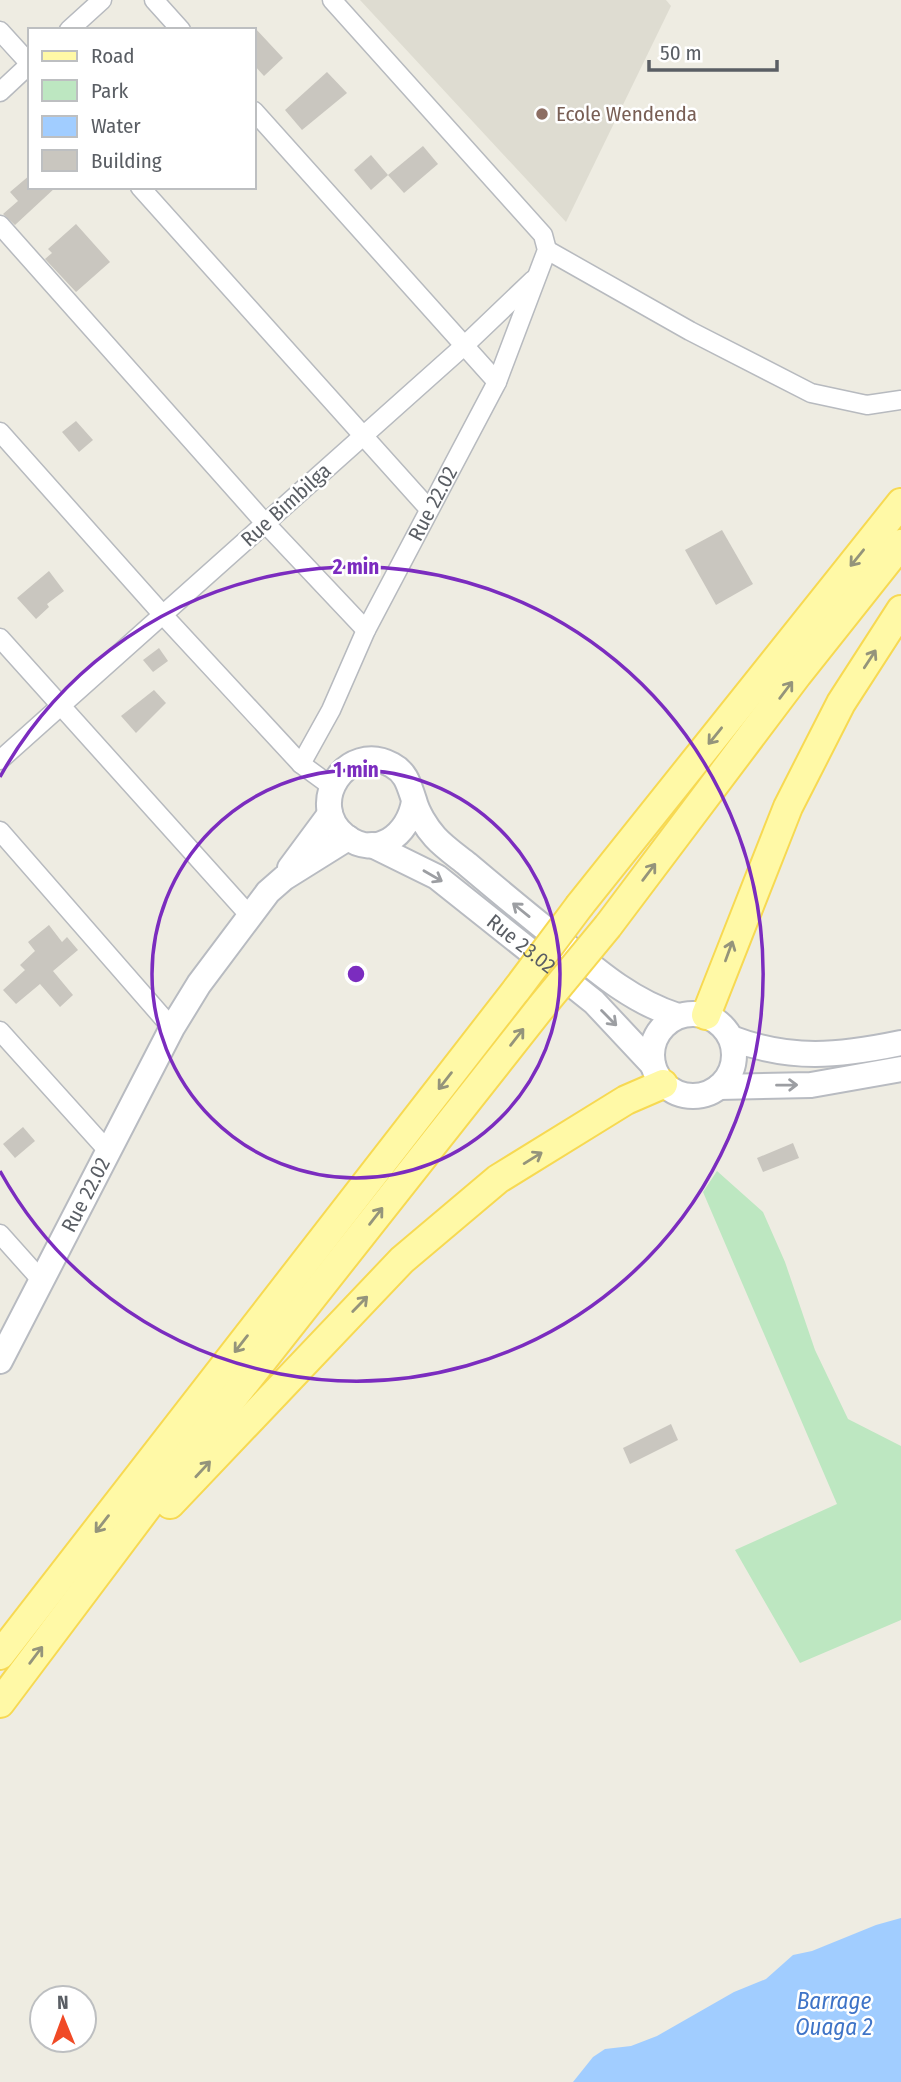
<svg xmlns="http://www.w3.org/2000/svg" width="901" height="2082" viewBox="0 0 901 2082" font-family="'Fira Sans Condensed',sans-serif">
<style>
.education{fill:#dedcd1}
.green{fill:#bde7c1}
.water{fill:#a1cdff}
.building{fill:#c9c6bf}
.lines{fill:none;stroke-linecap:round;stroke-linejoin:round}
.street-casing{stroke:#b7babf;stroke-width:21}
.secondary-casing{stroke:#b8bbc1;stroke-width:28}
.primary-casing{stroke:#f7d952;stroke-width:32}
.street{stroke:#fff;stroke-width:18}
.secondary{stroke:#fff;stroke-width:24}
.primary{stroke:#fff9a6;stroke-width:28}
.primary-bridge-casing{stroke:#f7d952;stroke-width:32;stroke-linecap:butt}
.primary-bridge{stroke:#fff9a6;stroke-width:28}
.oneway{stroke:#94947b}
.oneway2{stroke:#9c9ea2}
.ring{fill:none;stroke:#7b2cbf;stroke-width:3.5}
.education-dot{fill:#8d6e63;stroke:#fff;stroke-width:2.5}
.labels{text-anchor:middle;dominant-baseline:central;stroke-width:5;stroke-linejoin:round;paint-order:stroke}
.education-label{font-size:21px;fill:#785e54;stroke:#fff;text-anchor:start}
.street-label{font-size:21px;fill:#5a5e64;stroke:#fff}
.water-label{font-size:23px;font-style:italic;fill:#3f74c7;stroke:#fff}
.centre{fill:#7b2cbf;stroke:#fff;stroke-width:3.5}
.ring-label{font-size:21px;text-anchor:middle;font-weight:bold;fill:#7b2cbf;stroke:#fff;stroke-width:5;stroke-linejoin:round;paint-order:stroke}
</style>
<rect width="100%" height="100%" fill="#eeece2"/>
<path class="education" d="M 360,0 L 666,0 L 671,6 L 566,222 Z"/>
<path class="green" d="M 717,1171 L 763,1212 L 785,1262 L 815,1350 L 848,1419 L 901,1446 L 901,1620 L 800,1663 L 735,1550 L 837,1504 L 703,1192 Z"/>
<path class="water" d="M 901,1918 L 901,2082 L 573,2082 L 593,2057 L 605,2049 L 631,2046 L 657,2036 L 734,1992 L 766,1979 L 793,1955 L 812,1951 L 876,1925 Z"/>
<g class="building">
<path d="M 254,27 L 283,58 L 264,76 L 254,65 Z"/>
<path d="M 327,72 L 347,93 L 302,130 L 285,110 Z"/>
<path d="M 423,146 L 438,164 L 404,193 L 388,175 Z"/>
<path d="M 371,155 L 388,175 L 371,190 L 354,170 Z"/>
<path d="M 30,175 L 30,187 L 56,187 L 15,225 L 3,214 L 18,201 L 10,192 Z"/>
<path d="M 76,224 L 110,262 L 76,292 L 45,259 L 52,253 L 48,249 Z"/>
<path d="M 76,421 L 93,440 L 79,452 L 62,432 Z"/>
<path d="M 722,530 L 753,584 L 716,605 L 685,550 Z"/>
<path d="M 49,571 L 64,591 L 47,604 L 49,607 L 36,619 L 17,598 Z"/>
<path d="M 159,648 L 168,661 L 153,672 L 143,660 Z"/>
<path d="M 154,690 L 166,703 L 136,733 L 121,716 Z"/>
<path d="M 49,925 L 62,942 L 67,937 L 78,950 L 53,971 L 73,995 L 60,1007 L 40,984 L 16,1004 L 3,990 L 25,970 L 20,965 L 35,951 L 28,942 Z"/>
<path d="M 23,1127 L 35,1141 L 15,1158 L 3,1144 Z"/>
<path d="M 793,1143 L 799,1158 L 763,1172 L 757,1158 Z"/>
<path d="M 671,1424 L 678,1440 L 630,1464 L 623,1448 Z"/>
</g>
<g class="lines">
<defs>
<g id="street">
<path d="M 154,0 L 181,30"/>
<path d="M 69,30 L 102,0"/>
<path d="M 0,31 L 30,64"/>
<path d="M 0,92 L 30,64"/>
<path d="M 254,111 L 497,382"/>
<path d="M 140,187 L 429,509"/>
<path d="M 0,225 L 265,523 L 366,630"/>
<path d="M 547,250 L 690,331 L 811,393 L 867,405 L 901,400"/>
<path d="M 0,432 L 163,615 L 301,764 L 331,786"/>
<path d="M 0,638 L 249,915"/>
<path d="M 0,760 L 465,345 L 533,280"/>
<path id="s1" d="M 301,764 L 331,710 L 366,630 L 497,382 L 547,250 L 543,235 L 332,0"/>
<path d="M 0,831 L 172,1028"/>
<path d="M 0,1031 L 109,1152"/>
<path d="M 0,1234 L 42,1281"/>
</g>
<g id="secondary">
<path d="M 414,801 C 409,835 376,860 345,836 C 305,804 347,740 392,765 C 407,773 409,786 414,800 C 417,812 426,827 435,837 C 444,847 457,856 467,864 C 499,891 530,917 562,942 C 598,972 633,1002 678,1016"/>
<path id="s2" d="M 372,845 L 437,877 L 594,1002 L 653,1065"/>
<path d="M 290,868 L 330,814"/>
<circle cx="693" cy="1055" r="41"/>
<path d="M 731,1038 C 791,1061 839,1056 901,1043"/>
<path d="M 719,1087 L 811,1085 L 901,1069"/>
<path id="s3" d="M 0,1361 L 172,1028 L 199,984 L 268,892 L 284,878 L 348,838"/>
</g>
<g id="primary">
<path d="M 580,905 L 901,503"/>
<path d="M 608,926 L 797,675 L 901,544"/>
<path d="M 706,1015 L 788,807 L 841,703 L 901,610"/>
<path d="M 170,1504 L 402,1260 L 498,1179 L 626,1100 L 663,1084"/>
<path d="M 0,1655 L 517,989"/>
<path d="M 0,1703 L 157,1494 L 542,1006"/>
</g>
</defs>
<use href="#street" class="street-casing"/>
<use href="#secondary" class="secondary-casing"/>
<use href="#primary" class="primary-casing"/>
<use href="#street" class="street"/>
<use href="#secondary" class="secondary"/>
<use href="#primary" class="primary"/>
<defs>
<g id="primary-bridge">
<path d="M 517,989 L 580,905"/>
<path d="M 542,1006 L 608,926"/>
</g>
</defs>
<use href="#primary-bridge" class="primary-bridge-casing"/>
<use href="#primary-bridge" class="primary-bridge"/>
</g>
<defs><path id="oneway-shaft" d="M-6 0H5M1.5-3L5.5 0L1.5 3" fill="none" stroke-width="1.6" stroke-linecap="round" stroke-linejoin="round" transform="scale(1.75)"/></defs>
<g class="oneway">
<use href="#oneway-shaft" transform="translate(857 558) rotate(129)"/>
<use href="#oneway-shaft" transform="translate(870 659) rotate(-57)"/>
<use href="#oneway-shaft" transform="translate(786 690) rotate(-53)"/>
<use href="#oneway-shaft" transform="translate(715 736) rotate(129)"/>
<use href="#oneway-shaft" transform="translate(649 872) rotate(-53)"/>
<use href="#oneway-shaft" transform="translate(729 951) rotate(-70)"/>
<use href="#oneway-shaft" transform="translate(517 1037) rotate(-52)"/>
<use href="#oneway-shaft" transform="translate(445 1081) rotate(128)"/>
<use href="#oneway-shaft" transform="translate(533 1158) rotate(-32)"/>
<use href="#oneway-shaft" transform="translate(376 1216) rotate(-52)"/>
<use href="#oneway-shaft" transform="translate(360 1304) rotate(-46)"/>
<use href="#oneway-shaft" transform="translate(241 1344) rotate(128)"/>
<use href="#oneway-shaft" transform="translate(203 1469) rotate(-47)"/>
<use href="#oneway-shaft" transform="translate(102 1524) rotate(128)"/>
<use href="#oneway-shaft" transform="translate(36 1655) rotate(-53)"/>
</g>
<g class="oneway2">
<use href="#oneway-shaft" transform="translate(433 876) rotate(30)"/>
<use href="#oneway-shaft" transform="translate(521 910) rotate(-141)"/>
<use href="#oneway-shaft" transform="translate(609 1018) rotate(45)"/>
<use href="#oneway-shaft" transform="translate(787 1085) rotate(-1)"/>
</g>
<g class="ring">
<circle cx="356" cy="974" r="204"/>
<path d="M0 777A407 407 0 1 1 0 1171"/>
</g>
<circle class="education-dot" cx="542" cy="114" r="7"/>
<g class="labels">
<g class="education-label">
<text x="556" y="114">Ecole Wendenda</text>
</g>
<g class="street-label">
<text stroke="none"><textPath href="#s1" startOffset="292">Rue 22.02</textPath></text>
<text transform="translate(286 505) rotate(-42)">Rue Bimbilga</text>
<text stroke="none"><textPath href="#s2" startOffset="180">Rue 23.02</textPath></text>
<text stroke="none"><textPath href="#s3" startOffset="187">Rue 22.02</textPath></text>
</g>
<g class="water-label">
<text x="834" y="2001">Barrage<tspan x="834" dy="26">Ouaga 2</tspan></text>
</g>
</g>
<circle cx="356" cy="974" r="10" class="centre"/>
<g class="ring-label">
<text x="356" y="574">2 min</text>
<text x="356" y="777">1 min</text>
</g>
<rect x="28" y="28" width="228" height="161" fill="#ffffff" stroke="#bdbfc1" stroke-width="2"/>
<rect x="42" y="51" width="35" height="10" fill="#fff9a6" stroke="#bdbfc1" stroke-width="2"/>
<text x="91" y="63" font-size="21" fill="#5a5e64">Road</text>
<rect x="42" y="80" width="35" height="21" fill="#bde7c1" stroke="#bdbfc1" stroke-width="2"/>
<text x="91" y="98" font-size="21" fill="#5a5e64">Park</text>
<rect x="42" y="116" width="35" height="21" fill="#a1cdff" stroke="#bdbfc1" stroke-width="2"/>
<text x="91" y="133" font-size="21" fill="#5a5e64">Water</text>
<rect x="42" y="150" width="35" height="21" fill="#c9c6bf" stroke="#bdbfc1" stroke-width="2"/>
<text x="91" y="168" font-size="21" fill="#5a5e64">Building</text>
<g transform="translate(63 2019) rotate(359)"><circle r="33" fill="#ffffff" stroke="#bdbfc1" stroke-width="2"/>
<path d="M0-5L12 26L0 18L-12 26Z" fill="#f04a26"/>
<text y="-10" font-size="19" font-weight="bold" text-anchor="middle" fill="#5a5e64">N</text>
</g>
<path d="M649 60v10h128v-10" fill="none" stroke="#5a5e64" stroke-width="3.5"/>
<text x="660" y="60" font-size="21" fill="#5a5e64" stroke="#ffffff" stroke-width="5" paint-order="stroke">50 m</text>
</svg>
